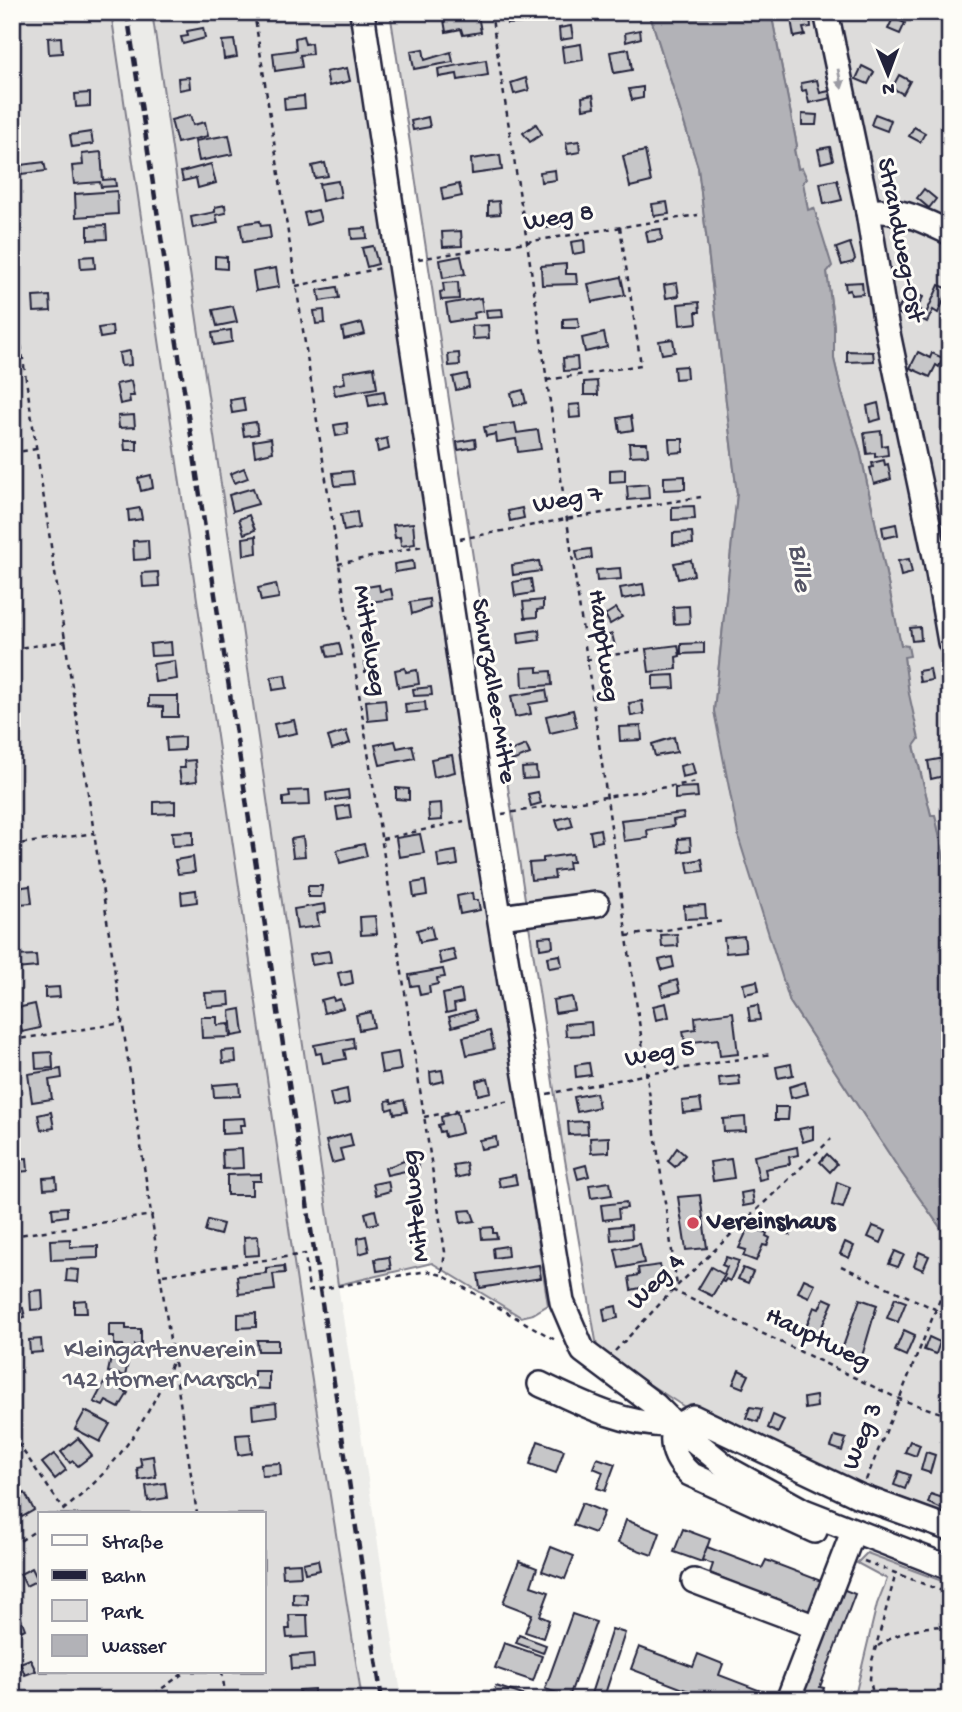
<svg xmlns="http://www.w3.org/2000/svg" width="962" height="1712" viewBox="0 0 962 1712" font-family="'Gochi Hand',sans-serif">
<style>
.built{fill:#ecece9}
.green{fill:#dddcdb;stroke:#807f8b;stroke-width:2;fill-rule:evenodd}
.water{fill:#b2b2b7;stroke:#787885;stroke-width:2}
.building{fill:#c6c6c8;stroke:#22223b;stroke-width:2}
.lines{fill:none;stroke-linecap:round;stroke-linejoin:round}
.minor-casing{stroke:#22223b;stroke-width:28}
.path{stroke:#22223b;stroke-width:2.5;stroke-dasharray:5 5;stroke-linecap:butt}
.minor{stroke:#fdfcf7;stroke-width:23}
.rail{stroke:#22223b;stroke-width:4.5;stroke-dasharray:10 5;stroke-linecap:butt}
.oneway{fill:#9a9aa2}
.poi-dot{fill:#d1495b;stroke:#fdfcf7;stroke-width:2.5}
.labels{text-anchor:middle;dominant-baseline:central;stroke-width:6;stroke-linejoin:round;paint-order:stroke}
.street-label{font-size:26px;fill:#22223b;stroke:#fdfcf7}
.poi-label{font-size:26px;font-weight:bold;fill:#22223b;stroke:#fdfcf7;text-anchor:start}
.park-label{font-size:26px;fill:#5a5a6b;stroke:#fdfcf7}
.water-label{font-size:28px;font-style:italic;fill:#545466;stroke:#fdfcf7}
</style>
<rect width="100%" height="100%" fill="#fdfcf7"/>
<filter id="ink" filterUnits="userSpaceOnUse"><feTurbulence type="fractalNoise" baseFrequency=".0143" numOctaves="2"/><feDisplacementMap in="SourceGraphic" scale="14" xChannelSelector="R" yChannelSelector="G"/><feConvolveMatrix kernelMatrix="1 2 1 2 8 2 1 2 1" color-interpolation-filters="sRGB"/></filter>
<g filter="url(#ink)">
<path class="built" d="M 111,12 L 152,12 L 338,1285 L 402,1700 L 362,1700 L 302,1317 Z"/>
<g class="green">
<path d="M 12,12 L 111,12 L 302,1317 L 362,1700 L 12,1700 ZM 40,1514 L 264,1514 L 264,1672 L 40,1672 Z"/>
<path d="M 152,12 L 351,12 L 548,1305 L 533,1314 L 521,1317 L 432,1263 L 338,1285 Z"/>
<path d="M 390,12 L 649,12 L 698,167 L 737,494 L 714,711 L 790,1002 L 901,1172 L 950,1241 L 950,1522 L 826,1476 L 683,1406 L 612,1360 L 597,1347 L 562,1142 Z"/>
<path d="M 771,12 L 950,12 L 950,887 L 935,815 L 931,815 L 914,745 L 904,657 L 907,646 L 901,646 L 860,450 L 842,393 L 834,359 L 834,326 L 827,272 L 814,208 L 808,211 L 794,149 L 797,146 Z"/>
<path d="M 867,1553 L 950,1584 L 950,1700 L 854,1700 L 877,1604 L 887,1579 L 857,1563 Z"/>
</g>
<path class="water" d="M 649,12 L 771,12 L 797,146 L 794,150 L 798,169 L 802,168 L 807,179 L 803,182 L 808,210 L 814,208 L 832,266 L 827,272 L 834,326 L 834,359 L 842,393 L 860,450 L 901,645 L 908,646 L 910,656 L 904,657 L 909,694 L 919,739 L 914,746 L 931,815 L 935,815 L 950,887 L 950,1241 L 901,1172 L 790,1002 L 739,839 L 714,711 L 737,494 L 698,167 Z"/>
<g class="building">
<path d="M 507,12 L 521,12 L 522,23 L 507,24 Z"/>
<path d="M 478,15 L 481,32 L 463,35 L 461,29 L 446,32 L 444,20 Z"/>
<path d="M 810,16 L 811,27 L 803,28 L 805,35 L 794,37 L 791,19 Z"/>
<path d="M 893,18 L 905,23 L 900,34 L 888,29 Z"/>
<path d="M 571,26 L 573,38 L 560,40 L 559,28 Z"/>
<path d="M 203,28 L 205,38 L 183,44 L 181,37 L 188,36 L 187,31 Z"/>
<path d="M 640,30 L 641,38 L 626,42 L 625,33 Z"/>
<path d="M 303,36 L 305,44 L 311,43 L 312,54 L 300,55 L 302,67 L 275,71 L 273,53 L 296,50 L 295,38 Z"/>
<path d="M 61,37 L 62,53 L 49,54 L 48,38 Z"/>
<path d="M 234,40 L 237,57 L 224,59 L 222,41 Z"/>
<path d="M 581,44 L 583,60 L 564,63 L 562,47 Z"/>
<path d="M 423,49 L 425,60 L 451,52 L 453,62 L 414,69 L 411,51 Z"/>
<path d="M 629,49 L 632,70 L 614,73 L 610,52 Z"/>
<path d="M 486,60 L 488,75 L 458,80 L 457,74 L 439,77 L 438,69 Z"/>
<path d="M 862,66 L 874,72 L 868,84 L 856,79 Z"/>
<path d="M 347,68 L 350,81 L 329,86 L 326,72 Z"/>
<path d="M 899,75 L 910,81 L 903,94 L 892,88 Z"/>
<path d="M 189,77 L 190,88 L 179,90 L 178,78 Z"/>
<path d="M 526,78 L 529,90 L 514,94 L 511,83 Z"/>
<path d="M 817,80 L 820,93 L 834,90 L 836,97 L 809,103 L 806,90 L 802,91 L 801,83 Z"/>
<path d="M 643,87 L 643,98 L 632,100 L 629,89 Z"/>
<path d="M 90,93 L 90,106 L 76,107 L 75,94 Z"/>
<path d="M 593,95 L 595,107 L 583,109 L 582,97 Z"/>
<path d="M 304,96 L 305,108 L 285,110 L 284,98 Z"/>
<path d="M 802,114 L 817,115 L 816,125 L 802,125 Z"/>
<path d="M 875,114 L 891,120 L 887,131 L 871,125 Z"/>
<path d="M 190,115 L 193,125 L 205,122 L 208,136 L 177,143 L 171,120 Z"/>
<path d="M 428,117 L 430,127 L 413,130 L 411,121 Z"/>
<path d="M 536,124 L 542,134 L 530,142 L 523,133 Z"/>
<path d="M 914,127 L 925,133 L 920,142 L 909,136 Z"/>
<path d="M 91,132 L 93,144 L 72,147 L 70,135 Z"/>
<path d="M 229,135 L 233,154 L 199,161 L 195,141 Z"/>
<path d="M 579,141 L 580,152 L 568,154 L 566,143 Z"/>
<path d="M 830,147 L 833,160 L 821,163 L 818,149 Z"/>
<path d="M 645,151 L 651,182 L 630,187 L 623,156 Z"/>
<path d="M 101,152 L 103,180 L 115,179 L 116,186 L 101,187 L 100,182 L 74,184 L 72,166 L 83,165 L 82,154 Z"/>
<path d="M 500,155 L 502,170 L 472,174 L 471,159 Z"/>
<path d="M 44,162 L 46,171 L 22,174 L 21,165 Z"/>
<path d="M 325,163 L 328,176 L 315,178 L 312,166 Z"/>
<path d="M 211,164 L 216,183 L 198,188 L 196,178 L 183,181 L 181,172 Z"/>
<path d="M 555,170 L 556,180 L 541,182 L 540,172 Z"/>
<path d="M 837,180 L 842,200 L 824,204 L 820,183 Z"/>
<path d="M 338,181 L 341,197 L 322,201 L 319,184 Z"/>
<path d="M 459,184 L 462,196 L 443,200 L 441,188 Z"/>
<path d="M 924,189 L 936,199 L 929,208 L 917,198 Z"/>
<path d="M 117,191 L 118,214 L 76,217 L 75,194 Z"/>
<path d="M 499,201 L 500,214 L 488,215 L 488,202 Z"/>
<path d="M 667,202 L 669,214 L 654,216 L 652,204 Z"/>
<path d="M 225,205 L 226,213 L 216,215 L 218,223 L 193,228 L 191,217 L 215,212 L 215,207 Z"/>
<path d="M 318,210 L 321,221 L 307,225 L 304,213 Z"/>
<path d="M 561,215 L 563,225 L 547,228 L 545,218 Z"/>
<path d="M 260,221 L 261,226 L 269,225 L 271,238 L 243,242 L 240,224 Z"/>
<path d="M 106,225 L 107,239 L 88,240 L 88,226 Z"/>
<path d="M 366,228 L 367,238 L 352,239 L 351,229 Z"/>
<path d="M 661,229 L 662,240 L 648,242 L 646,231 Z"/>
<path d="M 461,231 L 462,246 L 443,247 L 442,232 Z"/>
<path d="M 584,240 L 585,252 L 573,254 L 571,242 Z"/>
<path d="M 850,243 L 855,259 L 853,262 L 842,265 L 836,248 Z"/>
<path d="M 373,246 L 378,264 L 367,267 L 362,248 Z"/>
<path d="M 94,256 L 95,268 L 81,269 L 80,257 Z"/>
<path d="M 215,256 L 227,257 L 227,269 L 215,268 Z"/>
<path d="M 461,256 L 465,274 L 443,278 L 440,260 Z"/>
<path d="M 566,264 L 566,274 L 576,274 L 577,284 L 542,285 L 541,266 Z"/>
<path d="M 276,268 L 279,287 L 256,291 L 253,272 Z"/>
<path d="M 621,277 L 625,295 L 592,302 L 588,284 Z"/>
<path d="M 458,282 L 459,299 L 441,300 L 440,292 L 444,291 L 443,283 Z"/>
<path d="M 862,282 L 863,294 L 851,295 L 850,290 L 846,291 L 845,283 Z"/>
<path d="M 677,283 L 679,296 L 666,298 L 664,285 Z"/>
<path d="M 939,285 L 949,289 L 938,313 L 933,310 L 927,322 L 923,320 Z"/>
<path d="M 337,287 L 339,298 L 320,301 L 318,290 Z"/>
<path d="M 907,290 L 923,297 L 917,309 L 921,310 L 918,318 L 914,316 L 913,320 L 897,313 Z"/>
<path d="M 50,296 L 51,311 L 34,312 L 33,297 Z"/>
<path d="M 481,298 L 483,311 L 474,313 L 475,318 L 449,322 L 446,304 Z"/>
<path d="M 699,302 L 700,312 L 696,312 L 697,323 L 680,325 L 678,304 Z"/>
<path d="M 233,306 L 237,322 L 217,326 L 213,310 Z"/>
<path d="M 502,309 L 503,317 L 487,318 L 486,310 Z"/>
<path d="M 324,310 L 325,323 L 316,324 L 314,311 Z"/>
<path d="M 578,318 L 579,328 L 563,328 L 563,319 Z"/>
<path d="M 362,323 L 365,334 L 344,339 L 342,328 Z"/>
<path d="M 488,325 L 489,338 L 473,339 L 472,326 Z"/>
<path d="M 112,326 L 113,336 L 100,338 L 98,328 Z"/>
<path d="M 231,330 L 232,342 L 214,345 L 212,333 Z"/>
<path d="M 604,333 L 607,347 L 585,352 L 582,338 Z"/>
<path d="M 673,339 L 675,352 L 662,354 L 659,341 Z"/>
<path d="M 130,351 L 131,365 L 121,366 L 119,353 Z"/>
<path d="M 847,351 L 873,352 L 874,361 L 847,362 Z"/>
<path d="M 918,352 L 930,358 L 932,353 L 943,358 L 939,367 L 936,365 L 930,377 L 910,368 Z"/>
<path d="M 459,353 L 460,365 L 449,366 L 448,354 Z"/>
<path d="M 577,357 L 578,370 L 564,371 L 563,358 Z"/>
<path d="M 686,366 L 687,378 L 675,379 L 674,367 Z"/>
<path d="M 374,367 L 377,388 L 335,395 L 333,385 L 345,383 L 343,372 Z"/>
<path d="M 467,374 L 469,387 L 456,390 L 453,377 Z"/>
<path d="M 131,381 L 134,396 L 129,396 L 130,402 L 120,404 L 116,384 Z"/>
<path d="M 597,381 L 598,395 L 584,395 L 584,382 Z"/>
<path d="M 523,390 L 526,403 L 514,406 L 511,393 Z"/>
<path d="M 384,391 L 386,403 L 369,406 L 367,394 Z"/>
<path d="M 243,398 L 245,411 L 232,413 L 230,400 Z"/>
<path d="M 878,403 L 881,419 L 870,422 L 867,406 Z"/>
<path d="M 580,404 L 581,417 L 570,418 L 569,405 Z"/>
<path d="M 134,415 L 135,427 L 119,428 L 118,416 Z"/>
<path d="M 631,416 L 633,430 L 620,432 L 618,418 Z"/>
<path d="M 256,422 L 258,434 L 244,436 L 242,424 Z"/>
<path d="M 347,423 L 348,434 L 336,436 L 334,425 Z"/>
<path d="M 515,423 L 517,433 L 538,430 L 541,449 L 518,452 L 516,439 L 497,442 L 496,434 L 486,436 L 484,427 Z"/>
<path d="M 881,431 L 882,446 L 887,445 L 888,455 L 875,457 L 875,453 L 867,454 L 864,433 Z"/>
<path d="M 271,438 L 273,452 L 255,456 L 253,441 Z"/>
<path d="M 387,438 L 389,449 L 378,452 L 376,441 Z"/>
<path d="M 475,439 L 476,447 L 458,450 L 457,442 Z"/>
<path d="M 669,439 L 683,439 L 683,452 L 670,453 Z"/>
<path d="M 124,440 L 137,440 L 137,450 L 125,450 Z"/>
<path d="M 629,443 L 647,443 L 648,455 L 630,456 Z"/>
<path d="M 884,460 L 885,465 L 888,464 L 891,479 L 874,484 L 870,468 L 873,467 L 872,463 Z"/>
<path d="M 244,468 L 248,478 L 234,483 L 230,474 Z"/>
<path d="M 625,469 L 625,481 L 610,482 L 610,470 Z"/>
<path d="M 352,471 L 354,484 L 335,486 L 333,473 Z"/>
<path d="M 151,475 L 153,488 L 141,491 L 138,478 Z"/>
<path d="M 685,476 L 685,489 L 664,490 L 664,477 Z"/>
<path d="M 648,484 L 649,498 L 628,500 L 627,486 Z"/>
<path d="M 253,488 L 258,504 L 233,511 L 229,495 Z"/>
<path d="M 694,506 L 695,519 L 672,520 L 672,507 Z"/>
<path d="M 140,508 L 142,519 L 129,521 L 128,510 Z"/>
<path d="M 522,508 L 524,518 L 510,521 L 508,511 Z"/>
<path d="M 357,512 L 359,528 L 344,531 L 341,514 Z"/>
<path d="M 249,515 L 255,530 L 244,534 L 239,519 Z"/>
<path d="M 413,523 L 415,544 L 401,546 L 400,537 L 395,538 L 393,525 Z"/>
<path d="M 896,524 L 898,535 L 884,538 L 882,527 Z"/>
<path d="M 692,532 L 693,544 L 673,545 L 673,533 Z"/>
<path d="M 256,536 L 257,553 L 244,555 L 243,538 Z"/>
<path d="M 148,540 L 149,559 L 134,560 L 133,541 Z"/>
<path d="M 591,549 L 592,558 L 578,561 L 576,551 Z"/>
<path d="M 909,559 L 912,573 L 901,576 L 898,561 Z"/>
<path d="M 691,560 L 694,575 L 678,579 L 674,563 Z"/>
<path d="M 413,561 L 414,569 L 395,572 L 394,564 Z"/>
<path d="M 539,561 L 541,571 L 513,575 L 512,565 Z"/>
<path d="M 620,568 L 621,579 L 597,581 L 596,570 Z"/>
<path d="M 158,572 L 159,586 L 143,587 L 142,573 Z"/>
<path d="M 531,579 L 533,593 L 515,596 L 513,582 Z"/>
<path d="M 276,584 L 279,598 L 261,601 L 258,588 Z"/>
<path d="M 643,584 L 645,595 L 622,599 L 620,588 Z"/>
<path d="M 379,585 L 380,591 L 391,589 L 393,599 L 362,603 L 360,588 Z"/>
<path d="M 429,599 L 430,608 L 412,614 L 410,602 Z"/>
<path d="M 543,600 L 543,609 L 537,610 L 537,617 L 525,618 L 523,602 Z"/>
<path d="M 689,606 L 690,623 L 674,624 L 673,607 Z"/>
<path d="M 616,608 L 622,617 L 610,624 L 605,615 Z"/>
<path d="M 920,627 L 921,640 L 912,641 L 910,628 Z"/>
<path d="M 539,630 L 540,640 L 519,643 L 518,633 Z"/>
<path d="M 612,634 L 615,646 L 600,650 L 597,639 Z"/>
<path d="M 171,642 L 172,655 L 151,656 L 150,644 Z"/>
<path d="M 339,643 L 342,655 L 328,657 L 325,646 Z"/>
<path d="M 704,643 L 704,653 L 681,654 L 681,644 Z"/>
<path d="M 678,645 L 680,656 L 676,657 L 677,669 L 649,672 L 646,649 Z"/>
<path d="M 376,660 L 377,671 L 365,672 L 365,661 Z"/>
<path d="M 175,661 L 177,679 L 155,682 L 153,664 Z"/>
<path d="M 538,667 L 538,672 L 551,671 L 552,685 L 523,687 L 522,668 Z"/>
<path d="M 405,668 L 406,672 L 417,670 L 419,684 L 398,687 L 395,670 Z"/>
<path d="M 930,669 L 932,680 L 920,682 L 918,671 Z"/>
<path d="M 285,675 L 287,688 L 273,690 L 271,677 Z"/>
<path d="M 674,675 L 675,688 L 653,689 L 653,676 Z"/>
<path d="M 431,687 L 432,695 L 414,696 L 413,689 Z"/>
<path d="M 546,690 L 548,701 L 529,704 L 531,714 L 515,717 L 511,696 Z"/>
<path d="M 149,696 L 178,696 L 178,717 L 163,717 L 163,707 L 149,706 Z"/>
<path d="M 385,699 L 387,719 L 368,721 L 366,701 Z"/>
<path d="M 642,701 L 644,714 L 631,716 L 629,703 Z"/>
<path d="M 425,702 L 426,711 L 406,713 L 405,704 Z"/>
<path d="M 573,710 L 577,727 L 550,733 L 546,716 Z"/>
<path d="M 294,720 L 297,733 L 277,737 L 274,724 Z"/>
<path d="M 641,726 L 642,740 L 620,741 L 619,727 Z"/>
<path d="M 346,731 L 350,743 L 332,749 L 328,737 Z"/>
<path d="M 184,737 L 184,750 L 167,751 L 166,738 Z"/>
<path d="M 674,737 L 677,752 L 655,756 L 652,744 Z"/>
<path d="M 395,741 L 397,748 L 412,745 L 415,758 L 380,765 L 375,745 Z"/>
<path d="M 526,745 L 530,754 L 512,761 L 508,752 Z"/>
<path d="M 452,755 L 455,772 L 434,777 L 431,759 Z"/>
<path d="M 945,758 L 948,775 L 931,779 L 928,761 Z"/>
<path d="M 195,760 L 197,781 L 181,783 L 179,768 L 185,768 L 184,761 Z"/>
<path d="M 692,763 L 695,774 L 682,777 L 680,766 Z"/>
<path d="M 536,767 L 537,778 L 523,779 L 522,768 Z"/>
<path d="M 697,787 L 698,797 L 675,799 L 675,788 Z"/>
<path d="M 396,788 L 409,789 L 409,800 L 396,799 Z"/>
<path d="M 309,790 L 310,805 L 283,806 L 283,798 L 290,797 L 289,791 Z"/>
<path d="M 348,790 L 349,798 L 327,801 L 326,793 Z"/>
<path d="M 538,792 L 541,803 L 531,806 L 528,794 Z"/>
<path d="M 950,793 L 950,821 L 948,821 L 942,794 Z"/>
<path d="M 175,801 L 175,813 L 154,814 L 154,802 Z"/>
<path d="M 441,803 L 442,820 L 429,821 L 428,804 Z"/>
<path d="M 349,805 L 351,818 L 338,820 L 336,807 Z"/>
<path d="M 683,813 L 684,818 L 673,820 L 674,826 L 647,830 L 648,838 L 624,841 L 621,820 Z"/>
<path d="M 570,816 L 573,826 L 559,830 L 556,820 Z"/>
<path d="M 600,829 L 602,841 L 592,843 L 590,831 Z"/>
<path d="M 193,831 L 193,845 L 173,846 L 172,832 Z"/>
<path d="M 420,834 L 424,853 L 399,857 L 396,838 Z"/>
<path d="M 303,837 L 305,856 L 293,857 L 291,839 Z"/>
<path d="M 690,838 L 691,850 L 679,852 L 678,839 Z"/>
<path d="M 364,844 L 367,856 L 340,863 L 337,850 Z"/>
<path d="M 456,851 L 458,865 L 439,868 L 437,854 Z"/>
<path d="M 572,854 L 573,862 L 568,862 L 569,869 L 554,871 L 555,878 L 531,880 L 529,863 L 543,862 L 543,858 Z"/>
<path d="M 193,857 L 195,872 L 178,874 L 175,860 Z"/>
<path d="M 702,859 L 704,871 L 689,873 L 687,862 Z"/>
<path d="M 425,881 L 427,895 L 414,897 L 412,883 Z"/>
<path d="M 30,886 L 32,903 L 18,904 L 16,888 Z"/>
<path d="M 308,886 L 322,886 L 321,897 L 308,897 Z"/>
<path d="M 196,890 L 197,902 L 182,904 L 181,892 Z"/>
<path d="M 472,893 L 473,900 L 478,900 L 480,910 L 460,914 L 457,896 Z"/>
<path d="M 325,904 L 326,912 L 317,914 L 319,926 L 297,929 L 294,909 Z"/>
<path d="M 705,905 L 706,918 L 685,919 L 684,906 Z"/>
<path d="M 375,916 L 377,934 L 361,935 L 360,917 Z"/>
<path d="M 431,926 L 434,939 L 420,942 L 417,930 Z"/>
<path d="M 677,934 L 678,946 L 662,947 L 661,935 Z"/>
<path d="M 552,936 L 553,947 L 540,949 L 539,937 Z"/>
<path d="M 744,936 L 746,951 L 726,953 L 724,938 Z"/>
<path d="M 453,949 L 456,960 L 441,964 L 438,952 Z"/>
<path d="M 329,951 L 331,962 L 312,965 L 310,954 Z"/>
<path d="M 36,955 L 37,967 L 16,969 L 15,956 Z"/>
<path d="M 560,955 L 562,966 L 549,968 L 547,957 Z"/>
<path d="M 672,957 L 674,967 L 662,970 L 659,960 Z"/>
<path d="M 443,969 L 445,977 L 437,978 L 438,984 L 429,986 L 430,993 L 420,995 L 418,985 L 411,986 L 409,975 Z"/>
<path d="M 351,970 L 353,983 L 341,986 L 338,973 Z"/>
<path d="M 677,980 L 680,992 L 663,996 L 660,985 Z"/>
<path d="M 757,981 L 759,991 L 745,994 L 743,984 Z"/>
<path d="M 59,987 L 60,997 L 45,998 L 45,988 Z"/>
<path d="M 461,990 L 463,1002 L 454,1004 L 455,1011 L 446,1013 L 443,994 Z"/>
<path d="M 229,992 L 230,1005 L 207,1007 L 205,993 Z"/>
<path d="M 333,997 L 334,1001 L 340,999 L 343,1008 L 324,1013 L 321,1000 Z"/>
<path d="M 572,997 L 575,1010 L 555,1013 L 553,1000 Z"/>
<path d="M 666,1003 L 669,1017 L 656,1020 L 653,1006 Z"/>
<path d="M 35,1004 L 40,1028 L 22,1032 L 17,1008 Z"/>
<path d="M 758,1005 L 760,1020 L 750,1021 L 748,1007 Z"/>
<path d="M 241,1009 L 244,1034 L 232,1036 L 230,1011 Z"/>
<path d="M 474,1010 L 477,1020 L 452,1027 L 449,1017 Z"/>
<path d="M 371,1012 L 374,1027 L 359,1030 L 356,1015 Z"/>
<path d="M 733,1012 L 738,1054 L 720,1056 L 718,1039 L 685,1043 L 683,1031 L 696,1029 L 695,1017 Z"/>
<path d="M 201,1017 L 217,1017 L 217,1025 L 229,1024 L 230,1037 L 202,1038 Z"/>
<path d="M 591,1022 L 592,1035 L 566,1036 L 565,1024 Z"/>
<path d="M 490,1031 L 494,1049 L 467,1055 L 463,1037 Z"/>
<path d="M 353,1038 L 354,1048 L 344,1050 L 346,1059 L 323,1063 L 321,1053 L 316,1054 L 314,1045 Z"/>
<path d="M 235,1050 L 236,1062 L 223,1063 L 222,1051 Z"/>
<path d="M 52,1052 L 53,1068 L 36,1069 L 35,1053 Z"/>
<path d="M 398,1052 L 401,1070 L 382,1073 L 379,1055 Z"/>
<path d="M 589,1063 L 591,1075 L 576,1077 L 575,1065 Z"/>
<path d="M 791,1064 L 793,1075 L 778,1078 L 776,1067 Z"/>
<path d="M 61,1069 L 62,1078 L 49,1080 L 52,1099 L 32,1102 L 28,1074 Z"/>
<path d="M 442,1070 L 444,1081 L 431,1084 L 430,1072 Z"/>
<path d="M 739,1076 L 740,1085 L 720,1087 L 719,1078 Z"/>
<path d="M 488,1078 L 491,1092 L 478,1095 L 476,1081 Z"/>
<path d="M 805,1082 L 808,1094 L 791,1098 L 789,1087 Z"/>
<path d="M 239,1083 L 240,1096 L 214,1097 L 213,1085 Z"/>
<path d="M 347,1089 L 349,1103 L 333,1107 L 330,1093 Z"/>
<path d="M 596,1093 L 599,1107 L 577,1112 L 574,1097 Z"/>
<path d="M 700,1099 L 702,1111 L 683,1113 L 682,1101 Z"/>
<path d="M 391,1100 L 392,1103 L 404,1100 L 407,1112 L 394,1114 L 393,1108 L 387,1110 L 386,1101 Z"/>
<path d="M 775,1107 L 789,1107 L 788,1120 L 775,1120 Z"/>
<path d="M 51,1112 L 54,1128 L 41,1130 L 38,1115 Z"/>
<path d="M 457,1112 L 462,1133 L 445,1137 L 444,1131 L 440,1132 L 438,1125 L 442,1124 L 441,1117 Z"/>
<path d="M 745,1117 L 746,1131 L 724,1132 L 723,1119 Z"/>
<path d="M 244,1118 L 245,1125 L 240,1125 L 241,1133 L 222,1134 L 222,1119 Z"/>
<path d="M 587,1121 L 588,1134 L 569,1135 L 568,1122 Z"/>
<path d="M 813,1126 L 813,1139 L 803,1142 L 799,1129 Z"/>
<path d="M 350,1134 L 353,1146 L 340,1149 L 343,1160 L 332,1163 L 326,1141 Z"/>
<path d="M 496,1137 L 497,1146 L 481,1149 L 479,1140 Z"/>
<path d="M 609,1137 L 609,1152 L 591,1153 L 590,1138 Z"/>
<path d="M 797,1147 L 798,1155 L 789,1157 L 790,1164 L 765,1169 L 767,1178 L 759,1180 L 754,1156 Z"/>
<path d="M 677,1148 L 685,1155 L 675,1167 L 668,1161 Z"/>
<path d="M 242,1149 L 243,1168 L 223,1169 L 222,1150 Z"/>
<path d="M 416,1154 L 419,1168 L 387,1175 L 385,1168 L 404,1161 L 404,1157 Z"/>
<path d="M 827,1154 L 837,1164 L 830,1172 L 820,1162 Z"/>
<path d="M 27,1158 L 28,1171 L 17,1172 L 16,1159 Z"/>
<path d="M 731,1159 L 734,1178 L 713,1181 L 710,1162 Z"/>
<path d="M 466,1163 L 468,1175 L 456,1178 L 453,1165 Z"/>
<path d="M 586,1165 L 589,1176 L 578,1179 L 575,1168 Z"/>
<path d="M 261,1174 L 261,1181 L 252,1181 L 252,1195 L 227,1195 L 227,1175 Z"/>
<path d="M 515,1175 L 517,1184 L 500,1187 L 498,1178 Z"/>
<path d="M 56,1177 L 57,1188 L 44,1189 L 43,1178 Z"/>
<path d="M 388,1181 L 390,1191 L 376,1195 L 373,1184 Z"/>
<path d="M 610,1182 L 612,1195 L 591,1198 L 589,1185 Z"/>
<path d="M 837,1182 L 850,1187 L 843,1208 L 832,1205 Z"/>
<path d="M 752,1191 L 754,1204 L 743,1206 L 741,1193 Z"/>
<path d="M 700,1195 L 707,1248 L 686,1250 L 678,1197 Z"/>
<path d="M 626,1202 L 627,1208 L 618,1209 L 619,1218 L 603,1220 L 601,1205 Z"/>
<path d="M 67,1207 L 67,1216 L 53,1218 L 52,1208 Z"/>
<path d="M 375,1210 L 378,1223 L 368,1225 L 365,1213 Z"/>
<path d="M 471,1210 L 475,1221 L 461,1223 L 459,1211 Z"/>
<path d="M 782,1219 L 794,1225 L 790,1235 L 777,1229 Z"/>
<path d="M 208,1220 L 223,1224 L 220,1235 L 205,1231 Z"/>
<path d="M 631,1225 L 632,1238 L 611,1240 L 610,1227 Z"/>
<path d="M 749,1226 L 767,1233 L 766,1236 L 770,1238 L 767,1246 L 763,1245 L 756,1261 L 743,1256 L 746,1250 L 739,1248 Z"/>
<path d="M 873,1226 L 886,1231 L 881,1243 L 868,1237 Z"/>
<path d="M 493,1227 L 493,1233 L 496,1233 L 497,1238 L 482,1239 L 481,1228 Z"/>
<path d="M 258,1236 L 259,1255 L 245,1256 L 244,1237 Z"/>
<path d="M 366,1236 L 369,1251 L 359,1254 L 358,1238 Z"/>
<path d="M 70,1239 L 70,1247 L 98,1246 L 98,1258 L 51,1260 L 50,1240 Z"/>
<path d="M 845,1242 L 854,1246 L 849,1258 L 840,1254 Z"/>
<path d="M 640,1244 L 644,1263 L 619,1268 L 615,1249 Z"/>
<path d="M 507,1246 L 508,1256 L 494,1258 L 493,1248 Z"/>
<path d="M 895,1251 L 904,1255 L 898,1267 L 889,1264 Z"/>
<path d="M 919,1252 L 929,1256 L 923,1270 L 914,1266 Z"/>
<path d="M 389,1257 L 391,1269 L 377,1271 L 375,1259 Z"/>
<path d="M 726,1257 L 739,1261 L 730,1281 L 726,1279 L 724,1282 L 721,1281 L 727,1267 L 722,1265 Z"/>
<path d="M 539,1265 L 541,1278 L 480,1288 L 478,1274 Z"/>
<path d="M 660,1265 L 663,1283 L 631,1290 L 629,1277 L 639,1275 L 638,1268 Z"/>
<path d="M 284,1266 L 285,1273 L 273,1274 L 275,1290 L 239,1294 L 237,1276 L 266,1273 L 266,1268 Z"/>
<path d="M 711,1267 L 725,1275 L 712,1296 L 698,1289 Z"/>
<path d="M 743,1268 L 753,1272 L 748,1283 L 738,1279 Z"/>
<path d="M 67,1269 L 79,1270 L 78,1282 L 66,1281 Z"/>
<path d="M 804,1279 L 815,1284 L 809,1297 L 798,1292 Z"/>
<path d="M 42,1290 L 43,1309 L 31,1310 L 30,1291 Z"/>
<path d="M 824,1298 L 833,1302 L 819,1333 L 806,1327 L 814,1307 L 819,1309 Z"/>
<path d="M 895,1298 L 906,1302 L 898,1322 L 887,1318 Z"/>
<path d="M 860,1299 L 877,1305 L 860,1363 L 840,1355 Z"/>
<path d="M 86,1300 L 87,1313 L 74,1313 L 74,1301 Z"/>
<path d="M 12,1301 L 15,1301 L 17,1309 L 23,1308 L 25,1317 L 12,1320 Z"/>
<path d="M 616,1306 L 618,1318 L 605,1321 L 603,1309 Z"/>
<path d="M 256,1313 L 256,1327 L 238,1328 L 238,1314 Z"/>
<path d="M 109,1324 L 126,1324 L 126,1329 L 141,1329 L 141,1345 L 135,1345 L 135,1352 L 123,1352 L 123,1345 L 114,1345 L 114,1336 L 109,1336 Z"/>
<path d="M 904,1330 L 915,1335 L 906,1356 L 895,1351 Z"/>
<path d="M 929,1337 L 940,1342 L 936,1354 L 924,1350 Z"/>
<path d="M 41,1339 L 42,1352 L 30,1353 L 29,1340 Z"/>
<path d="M 257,1340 L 278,1340 L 278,1351 L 258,1351 Z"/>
<path d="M 111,1358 L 128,1362 L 125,1376 L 108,1372 Z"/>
<path d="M 739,1370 L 749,1375 L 743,1388 L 733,1384 Z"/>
<path d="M 254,1371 L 269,1371 L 269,1389 L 248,1388 L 248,1377 L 254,1377 Z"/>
<path d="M 105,1381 L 128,1393 L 119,1408 L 106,1401 L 103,1406 L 94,1402 Z"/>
<path d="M 816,1396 L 817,1407 L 805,1409 L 804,1398 Z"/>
<path d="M 276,1403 L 277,1416 L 253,1419 L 252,1406 Z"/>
<path d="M 750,1407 L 762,1409 L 758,1422 L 746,1418 Z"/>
<path d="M 85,1411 L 110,1424 L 100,1442 L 75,1429 Z"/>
<path d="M 773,1415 L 784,1420 L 778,1433 L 768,1428 Z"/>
<path d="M 250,1434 L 252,1453 L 238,1455 L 236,1435 Z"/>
<path d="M 835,1436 L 846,1439 L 842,1451 L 831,1447 Z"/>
<path d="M 78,1438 L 92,1455 L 78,1466 L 73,1461 L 70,1463 L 61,1452 Z"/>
<path d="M 538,1441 L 564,1450 L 556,1473 L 530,1464 Z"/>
<path d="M 910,1441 L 920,1445 L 916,1456 L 905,1452 Z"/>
<path d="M 926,1452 L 935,1455 L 930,1473 L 921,1470 Z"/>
<path d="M 54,1454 L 66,1470 L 55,1479 L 42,1463 Z"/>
<path d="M 153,1456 L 156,1477 L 139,1480 L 137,1468 L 142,1467 L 140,1458 Z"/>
<path d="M 597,1458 L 615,1464 L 605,1491 L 597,1488 L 603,1472 L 593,1468 Z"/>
<path d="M 280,1463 L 281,1475 L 262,1476 L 261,1464 Z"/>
<path d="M 899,1471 L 910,1475 L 905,1489 L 894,1485 Z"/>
<path d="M 165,1483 L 167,1498 L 148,1501 L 146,1486 Z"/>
<path d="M 25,1493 L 34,1510 L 22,1517 L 12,1500 Z"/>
<path d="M 931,1494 L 946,1499 L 942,1509 L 928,1503 Z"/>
<path d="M 582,1503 L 604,1512 L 595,1533 L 573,1525 Z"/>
<path d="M 626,1520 L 660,1533 L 652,1555 L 618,1543 Z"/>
<path d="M 683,1529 L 710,1539 L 702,1562 L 674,1552 Z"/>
<path d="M 551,1547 L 574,1556 L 565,1579 L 542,1571 Z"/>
<path d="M 707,1547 L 762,1568 L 766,1560 L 829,1584 L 813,1625 L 735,1586 L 737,1584 L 710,1573 L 713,1564 L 702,1560 Z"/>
<path d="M 318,1560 L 320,1570 L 305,1573 L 303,1563 Z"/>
<path d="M 519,1561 L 537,1568 L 531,1586 L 549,1592 L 540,1616 L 549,1620 L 543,1638 L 525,1632 L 532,1614 L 503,1603 Z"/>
<path d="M 300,1563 L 301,1576 L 283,1577 L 282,1564 Z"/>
<path d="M 32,1568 L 38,1580 L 26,1586 L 20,1574 Z"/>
<path d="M 840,1588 L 855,1594 L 820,1687 L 824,1688 L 820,1700 L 800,1700 Z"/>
<path d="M 293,1593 L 307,1594 L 307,1605 L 293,1604 Z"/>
<path d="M 12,1595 L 25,1629 L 21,1631 L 16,1615 L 12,1617 Z"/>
<path d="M 572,1614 L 596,1622 L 569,1697 L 545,1689 Z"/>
<path d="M 289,1615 L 307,1615 L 308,1637 L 287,1638 L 286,1629 L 290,1629 Z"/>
<path d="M 612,1629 L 625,1633 L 603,1700 L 589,1700 Z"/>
<path d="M 519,1635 L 546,1645 L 543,1653 L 516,1643 Z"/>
<path d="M 504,1643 L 542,1656 L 533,1681 L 495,1668 Z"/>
<path d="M 639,1647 L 693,1667 L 698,1654 L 723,1664 L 719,1675 L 769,1694 L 767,1700 L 712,1700 L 631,1669 Z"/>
<path d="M 313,1654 L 314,1668 L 292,1669 L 291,1656 Z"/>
<path d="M 30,1659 L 36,1671 L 25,1675 L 20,1663 Z"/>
<path d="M 496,1686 L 535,1699 L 512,1700 L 493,1694 Z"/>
<path d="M 314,1689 L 314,1700 L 300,1700 L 299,1690 Z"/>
</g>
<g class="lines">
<defs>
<g id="minor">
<path d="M 362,12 L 483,817 L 562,1302 L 583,1351 L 655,1405 L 675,1425 L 730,1470 L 804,1511 L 950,1568"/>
<path d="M 826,12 L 868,212 L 885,319 L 936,561 L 950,642"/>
<path d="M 868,212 C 899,207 922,220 950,233"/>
<path d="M 500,917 L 597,904"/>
<path d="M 540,1384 C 582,1404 625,1426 673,1425 C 680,1425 687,1420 693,1417 L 859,1496 L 950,1529"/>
<path d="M 675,1425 C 669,1445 675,1460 690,1474 L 815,1531"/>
<path d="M 694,1581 L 816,1627"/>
<path d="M 788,1700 L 853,1532"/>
</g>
</defs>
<use href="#minor" class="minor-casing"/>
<g class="path">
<path d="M 254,12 L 445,1252 L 442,1275"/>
<path d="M 491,12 L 527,242 L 677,1286"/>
<path d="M 418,259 L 698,215"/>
<path d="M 12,286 L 173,1360 C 146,1424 115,1471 58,1514"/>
<path d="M 296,286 L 381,268"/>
<path d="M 547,380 L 641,365 L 620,227"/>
<path d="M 12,453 L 36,449"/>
<path d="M 460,539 L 566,519 L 701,497"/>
<path d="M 338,564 L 422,546"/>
<path d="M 12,649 L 67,641"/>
<path d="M 586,660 L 646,649"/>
<path d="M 502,814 L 697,782"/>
<path d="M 382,839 L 464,821"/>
<path d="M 12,845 L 95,833"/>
<path d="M 627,936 L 724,921"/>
<path d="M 12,1040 L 123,1023"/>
<path d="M 547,1094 L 648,1074 L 771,1054"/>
<path d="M 424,1117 L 510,1101"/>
<path d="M 12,1236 L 153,1215"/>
<path d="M 841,1266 L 935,1309"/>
<path d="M 163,1275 L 305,1254 L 309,1291 L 427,1271 L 442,1275 L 557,1341"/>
<path d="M 672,1290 L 899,1399 L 950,1416"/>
<path d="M 615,1351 L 677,1286 L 831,1139"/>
<path d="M 174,1362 L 197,1514"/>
<path d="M 12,1435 L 64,1510"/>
<path d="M 866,1480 L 950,1275"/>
<path d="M 12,1546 L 40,1528"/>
<path d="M 864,1561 L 950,1594"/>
<path d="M 878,1646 C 903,1630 920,1626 950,1626"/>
<path d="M 222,1672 L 226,1700"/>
<path d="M 146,1700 L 185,1672"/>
<path d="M 874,1700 L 870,1679 L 872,1661 L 896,1573"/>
</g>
<use href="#minor" class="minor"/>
<path class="rail" d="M 127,12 L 382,1700"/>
</g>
<defs><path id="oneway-solid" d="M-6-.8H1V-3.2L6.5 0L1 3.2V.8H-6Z" transform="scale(1.75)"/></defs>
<use class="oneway" href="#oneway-solid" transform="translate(840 79) rotate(79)"/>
</g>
<circle class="poi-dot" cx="693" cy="1223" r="7"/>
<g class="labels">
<g class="street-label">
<text transform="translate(559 219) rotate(-9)">Weg 8</text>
<text transform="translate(899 240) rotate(79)">Strandweg-Ost</text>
<text transform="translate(568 501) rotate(-10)">Weg 7</text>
<text transform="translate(368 641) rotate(81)">Mittelweg</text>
<text transform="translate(602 646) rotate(82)">Hauptweg</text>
<text transform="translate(492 691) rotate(81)">Schurzallee-Mitte</text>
<text transform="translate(660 1055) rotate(-10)">Weg 5</text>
<text transform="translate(417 1206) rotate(-96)">Mittelweg</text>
<text transform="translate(657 1283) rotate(-45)">Weg 4</text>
<text transform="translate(817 1340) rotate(26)">Hauptweg</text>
<text transform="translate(864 1437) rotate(-68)">Weg 3</text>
</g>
<g class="poi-label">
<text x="707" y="1223">Vereinshaus</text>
</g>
<g class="park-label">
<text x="160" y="1351">Kleingartenverein<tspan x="160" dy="30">142 Horner Marsch</tspan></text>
</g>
<g class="water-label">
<text transform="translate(799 568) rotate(83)">Bille</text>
</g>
</g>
<rect width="962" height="1712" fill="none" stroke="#fdfcf7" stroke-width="42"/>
<rect x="21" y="21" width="920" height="1670" fill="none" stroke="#22223b" stroke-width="2.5" filter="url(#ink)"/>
<rect x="38" y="1512" width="228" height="161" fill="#fdfcf7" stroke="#a5a5ac" stroke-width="2"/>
<rect x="52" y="1535" width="35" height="10" fill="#fdfcf7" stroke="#a5a5ac" stroke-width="2"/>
<text x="102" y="1548" font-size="21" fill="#22223b">Straße</text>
<rect x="52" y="1570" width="35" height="10" fill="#22223b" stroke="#a5a5ac" stroke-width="2"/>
<text x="102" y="1582" font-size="21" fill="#22223b">Bahn</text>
<rect x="52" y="1600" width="35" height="21" fill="#dddcdb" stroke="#a5a5ac" stroke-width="2"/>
<text x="102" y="1618" font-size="21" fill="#22223b">Park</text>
<rect x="52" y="1635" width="35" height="21" fill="#b2b2b7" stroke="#a5a5ac" stroke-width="2"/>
<text x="102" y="1652" font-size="21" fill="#22223b">Wasser</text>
<g transform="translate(888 74) rotate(179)" stroke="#fdfcf7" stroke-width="5" paint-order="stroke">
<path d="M0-5L12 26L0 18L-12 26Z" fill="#22223b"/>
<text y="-10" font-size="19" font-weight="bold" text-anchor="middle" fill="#22223b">N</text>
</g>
</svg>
